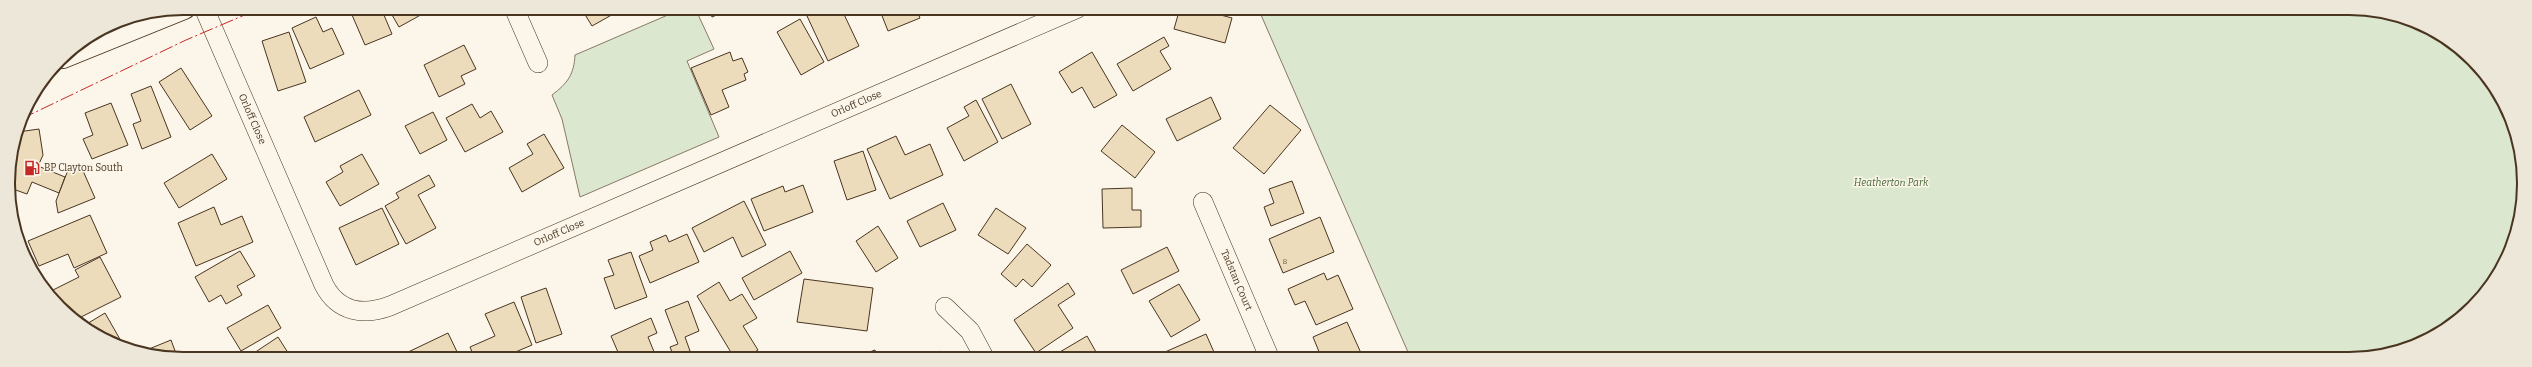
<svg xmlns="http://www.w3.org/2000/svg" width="2532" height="367" viewBox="0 0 2532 367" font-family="Bitter,serif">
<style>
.green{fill:#dce7d0;stroke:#887966}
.building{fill:#ecdcbc;stroke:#4a3520}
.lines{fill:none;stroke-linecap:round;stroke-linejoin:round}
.minor-casing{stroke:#4a3520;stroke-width:20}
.primary-casing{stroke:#4a3520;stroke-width:24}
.minor{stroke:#fbf6e9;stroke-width:19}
.primary{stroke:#fbf6e9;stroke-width:22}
.power{stroke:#c62828;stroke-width:1;stroke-dasharray:14 3 2 3;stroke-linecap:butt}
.labels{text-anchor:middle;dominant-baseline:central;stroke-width:3;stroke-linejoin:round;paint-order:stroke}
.number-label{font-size:8px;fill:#725f47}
.street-label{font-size:10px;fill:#4a3520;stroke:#fbf6e9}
.poi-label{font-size:10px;fill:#4a3520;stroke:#fbf6e9;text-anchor:start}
.park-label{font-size:10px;font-style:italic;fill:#436837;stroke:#fbf6e9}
.rim{fill:none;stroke:#4a3520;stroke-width:2}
</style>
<rect width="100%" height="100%" fill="#fbf6e9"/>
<g class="green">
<path d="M 684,8 L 695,8 L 714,49 L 687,61 L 719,137 L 580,197 L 562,119 L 552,95 C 568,83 574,74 575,55 Z"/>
<path d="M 1258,8 L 2360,8 L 2426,26 L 2481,68 L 2515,127 L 2524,195 L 2506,261 L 2473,307 L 2426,341 L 2360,359 L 1411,359 Z"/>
</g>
<g class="building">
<path d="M 349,8 L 381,8 L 392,34 L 365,45 Z"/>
<path d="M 388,8 L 424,8 L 426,12 L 399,27 Z"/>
<path d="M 459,8 L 474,8 L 462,14 Z"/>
<path d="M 581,8 L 624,8 L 592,26 Z"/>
<path d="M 708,8 L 733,8 L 712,17 Z"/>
<path d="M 823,8 L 841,8 L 859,46 L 828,61 L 807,16 Z"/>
<path d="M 879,8 L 931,8 L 918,13 L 920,18 L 888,31 Z"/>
<path d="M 1180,8 L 1194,8 L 1232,18 L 1225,43 L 1174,29 Z"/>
<path d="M 316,17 L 323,32 L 332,28 L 344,54 L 310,69 L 292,28 Z"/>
<path d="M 800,19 L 824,62 L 801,75 L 777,32 Z"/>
<path d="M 289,32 L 306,82 L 278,91 L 262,41 Z"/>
<path d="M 1164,37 L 1169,46 L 1160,51 L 1171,69 L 1133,91 L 1117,64 Z"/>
<path d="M 464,45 L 476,69 L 461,76 L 465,84 L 439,97 L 424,65 Z"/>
<path d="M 730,52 L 733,61 L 742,58 L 748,72 L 744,74 L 746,80 L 722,90 L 729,107 L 711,115 L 691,68 Z"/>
<path d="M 1092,52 L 1117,95 L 1094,108 L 1082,87 L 1072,93 L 1059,72 Z"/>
<path d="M 181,68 L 212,116 L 190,130 L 159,82 Z"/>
<path d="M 1011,84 L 1031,124 L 1002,139 L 982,99 Z"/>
<path d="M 151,86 L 171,137 L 142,149 L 133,124 L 141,121 L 131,94 Z"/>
<path d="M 359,90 L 371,115 L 315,142 L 304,117 Z"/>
<path d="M 1211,97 L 1221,119 L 1177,141 L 1166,119 Z"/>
<path d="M 976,100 L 998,142 L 964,161 L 947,128 L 969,116 L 964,107 Z"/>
<path d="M 111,103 L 128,145 L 92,159 L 83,139 L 93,135 L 85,113 Z"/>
<path d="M 472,104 L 480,118 L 491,111 L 503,132 L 465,152 L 446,118 Z"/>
<path d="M 1270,105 L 1301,130 L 1264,174 L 1233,148 Z"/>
<path d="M 433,112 L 447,140 L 420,154 L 405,126 Z"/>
<path d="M 1122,125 L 1155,152 L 1135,178 L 1101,151 Z"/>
<path d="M 39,129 L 43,155 L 38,166 L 65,177 L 59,193 L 32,182 L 27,194 L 10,188 L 9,179 L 15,165 L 13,164 L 17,153 L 18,132 Z"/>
<path d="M 544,134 L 564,168 L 522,192 L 509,168 L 533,154 L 527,144 Z"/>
<path d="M 896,136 L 905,155 L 930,144 L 943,175 L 890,199 L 867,149 Z"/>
<path d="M 863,151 L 876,190 L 847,200 L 834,161 Z"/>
<path d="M 212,154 L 227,179 L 179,208 L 164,183 Z"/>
<path d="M 362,154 L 379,184 L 340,206 L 326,182 L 343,172 L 340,166 Z"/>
<path d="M 80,164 L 95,198 L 58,213 L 56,201 L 68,170 Z"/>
<path d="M 429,175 L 435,186 L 418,195 L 436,228 L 406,244 L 385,206 L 399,198 L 396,193 Z"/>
<path d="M 1292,181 L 1304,213 L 1271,226 L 1264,207 L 1274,203 L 1269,189 Z"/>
<path d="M 803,185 L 813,212 L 764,231 L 751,199 L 783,186 L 785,192 Z"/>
<path d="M 1132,188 L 1132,210 L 1141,210 L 1141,227 L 1103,228 L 1102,189 Z"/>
<path d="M 744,201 L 766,245 L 742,257 L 733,237 L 704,252 L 692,228 Z"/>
<path d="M 943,203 L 956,230 L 920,247 L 907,221 Z"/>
<path d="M 214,207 L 221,225 L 242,216 L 253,242 L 196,266 L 178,223 Z"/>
<path d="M 382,208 L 399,244 L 356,265 L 339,228 Z"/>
<path d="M 996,208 L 1026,228 L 1008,254 L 978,235 Z"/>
<path d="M 90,215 L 107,253 L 74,268 L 68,254 L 39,266 L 28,241 Z"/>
<path d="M 1320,217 L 1334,252 L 1283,273 L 1269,239 Z"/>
<path d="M 878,226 L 898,258 L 876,272 L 856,241 Z"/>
<path d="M 687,234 L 699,262 L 650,283 L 639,256 L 653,250 L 650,242 L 666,235 L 669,242 Z"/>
<path d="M 1027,244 L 1051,265 L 1032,287 L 1023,279 L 1016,287 L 1001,274 Z"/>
<path d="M 1167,247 L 1179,271 L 1133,294 L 1121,270 Z"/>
<path d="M 240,251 L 255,276 L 237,286 L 242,295 L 226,304 L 221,295 L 209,302 L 195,277 Z"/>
<path d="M 790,251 L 802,273 L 754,300 L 742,278 Z"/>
<path d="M 631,252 L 647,297 L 615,309 L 604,278 L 614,275 L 608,260 Z"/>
<path d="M 100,257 L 121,297 L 77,319 L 53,301 L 49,292 L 79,277 L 75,270 Z"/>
<path d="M 1324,273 L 1327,280 L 1338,275 L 1353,309 L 1316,325 L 1305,301 L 1295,305 L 1288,289 Z"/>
<path d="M 804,279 L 873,288 L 867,331 L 797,322 Z"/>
<path d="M 719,282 L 730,301 L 742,294 L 757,318 L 743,326 L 758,350 L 743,359 L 735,359 L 697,296 Z"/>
<path d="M 1068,283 L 1075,294 L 1058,305 L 1073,328 L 1036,353 L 1014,320 Z"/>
<path d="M 1179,284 L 1200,320 L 1171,337 L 1149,301 Z"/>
<path d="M 546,288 L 562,334 L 536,343 L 521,297 Z"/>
<path d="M 688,301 L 699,331 L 685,337 L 690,351 L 674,357 L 670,347 L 678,344 L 665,310 Z"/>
<path d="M 514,302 L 532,345 L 499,359 L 475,359 L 470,347 L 495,336 L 485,314 Z"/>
<path d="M 268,305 L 281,328 L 241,351 L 227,328 Z"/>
<path d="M 105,313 L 121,341 L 116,344 L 106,341 L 85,325 Z"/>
<path d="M 651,318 L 657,333 L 648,337 L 657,359 L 621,359 L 611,336 Z"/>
<path d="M 1347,322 L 1361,353 L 1347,359 L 1322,359 L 1313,337 Z"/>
<path d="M 448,333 L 460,358 L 406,359 L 404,354 Z"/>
<path d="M 1206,334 L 1217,359 L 1168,359 L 1165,352 Z"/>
<path d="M 1087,336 L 1100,359 L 1048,359 Z"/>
<path d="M 278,337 L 292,359 L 245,359 Z"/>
<path d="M 171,340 L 178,359 L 144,351 Z"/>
<path d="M 875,350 L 879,359 L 856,359 L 856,357 Z"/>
<path d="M 940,351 L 944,359 L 929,359 Z"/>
</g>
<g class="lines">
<defs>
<g id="minor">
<path id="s1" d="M 204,8 L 324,285 C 338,312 363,316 390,306 L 1078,8"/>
<path d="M 514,8 L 538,63"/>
<path id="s2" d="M 1203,202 L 1270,359"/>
<path d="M 945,307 L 970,331 L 985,359"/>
</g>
<path id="primary" d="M 63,57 L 184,8"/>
</defs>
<use href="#minor" class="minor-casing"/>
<use href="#primary" class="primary-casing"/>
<use href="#minor" class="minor"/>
<use href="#primary" class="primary"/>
<path class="power" d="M 21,119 L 186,40 L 261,8"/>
</g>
<defs>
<symbol id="fuel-bare" viewBox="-9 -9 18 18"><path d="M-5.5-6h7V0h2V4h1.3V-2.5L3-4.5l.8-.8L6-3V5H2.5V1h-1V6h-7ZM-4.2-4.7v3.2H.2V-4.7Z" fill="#c62828" stroke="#fbf6e9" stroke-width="2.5" paint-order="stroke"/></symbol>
</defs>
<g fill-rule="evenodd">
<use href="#fuel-bare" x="21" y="157" width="22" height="22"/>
</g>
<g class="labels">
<g class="number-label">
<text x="1285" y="261">8</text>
</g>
<g class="street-label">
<text stroke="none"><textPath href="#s1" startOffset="887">Orloff Close</textPath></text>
<text stroke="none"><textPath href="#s1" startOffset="121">Orloff Close</textPath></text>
<text stroke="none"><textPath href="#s1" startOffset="563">Orloff Close</textPath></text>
<text stroke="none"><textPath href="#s2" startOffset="85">Tadstan Court</textPath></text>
</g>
<g class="poi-label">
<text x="44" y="168">BP Clayton South</text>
</g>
<g class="park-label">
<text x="1891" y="183">Heatherton Park</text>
</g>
</g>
<path d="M0 0H2532V367H0ZM183 15H2349A168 168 0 0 1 2517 183V184A168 168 0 0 1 2349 352H183A168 168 0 0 1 15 184V183A168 168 0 0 1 183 15Z" fill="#ede7d9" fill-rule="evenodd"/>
<path class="rim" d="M183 15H2349A168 168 0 0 1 2517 183V184A168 168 0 0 1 2349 352H183A168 168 0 0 1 15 184V183A168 168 0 0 1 183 15Z"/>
</svg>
